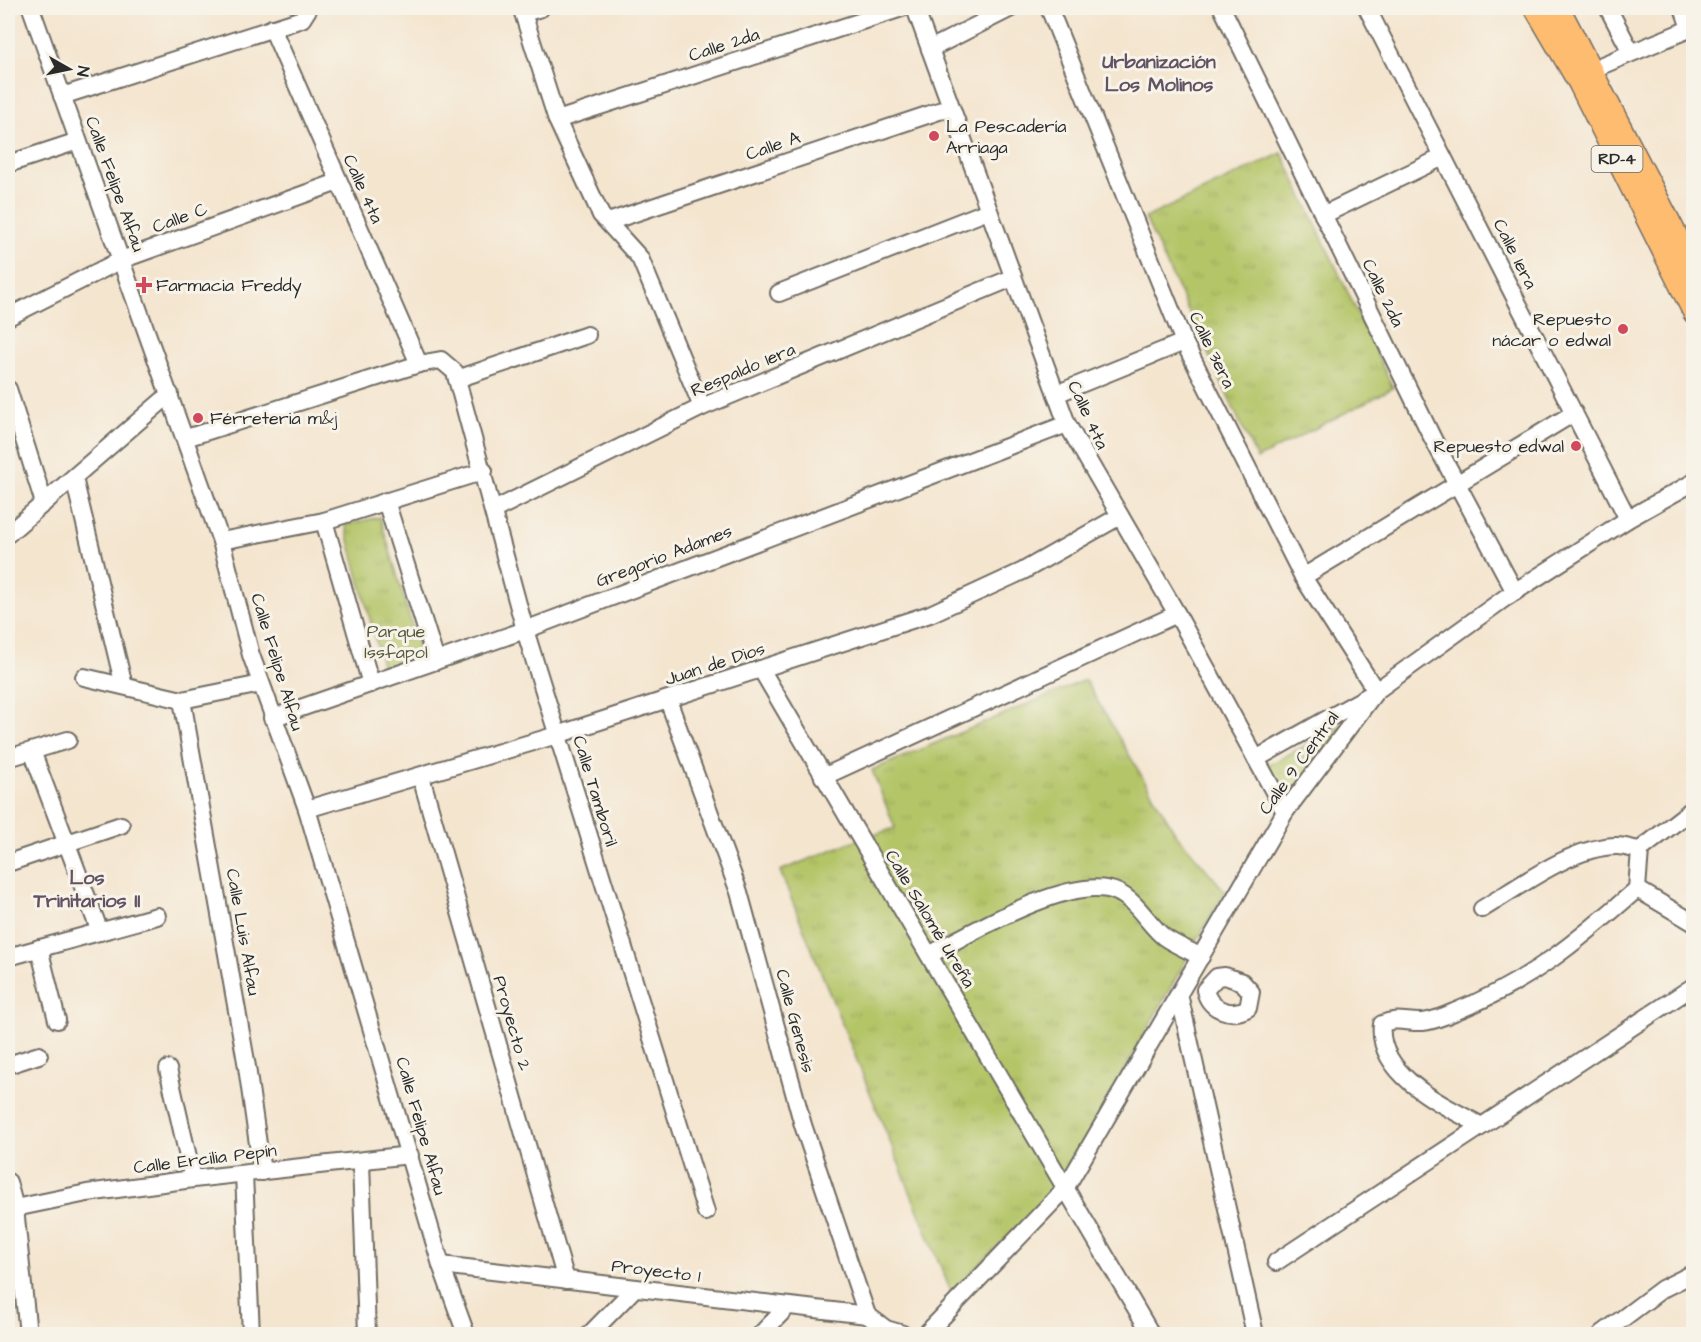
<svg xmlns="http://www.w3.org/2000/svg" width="1701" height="1342" viewBox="0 0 1701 1342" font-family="'Architects Daughter',sans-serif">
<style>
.park{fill:url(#park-tufts);stroke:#707849;stroke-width:1.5}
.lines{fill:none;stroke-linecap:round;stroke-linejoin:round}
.minor-casing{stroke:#716c64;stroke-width:20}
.major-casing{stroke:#716c64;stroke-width:24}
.minor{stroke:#fff;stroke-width:16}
.major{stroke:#febc70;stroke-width:21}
.poi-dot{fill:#d1495b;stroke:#f7f3e8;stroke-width:2}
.labels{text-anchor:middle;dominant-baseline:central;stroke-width:6;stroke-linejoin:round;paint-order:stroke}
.shield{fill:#f7f3e8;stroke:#686764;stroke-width:1.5}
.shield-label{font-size:16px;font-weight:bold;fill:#2b2b2b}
.street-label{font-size:18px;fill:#2b2b2b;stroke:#f7f3e8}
.poi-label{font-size:18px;fill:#2b2b2b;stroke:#f7f3e8;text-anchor:start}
.park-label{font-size:18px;fill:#54593d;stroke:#f7f3e8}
.neighbourhood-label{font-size:20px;font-weight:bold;fill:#625364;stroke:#f7f3e8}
</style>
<defs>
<pattern id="park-tufts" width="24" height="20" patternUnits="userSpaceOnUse" patternTransform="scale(1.5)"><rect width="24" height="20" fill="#b4c567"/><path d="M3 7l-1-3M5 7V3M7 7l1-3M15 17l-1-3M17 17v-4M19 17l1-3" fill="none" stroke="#9ba95a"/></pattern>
</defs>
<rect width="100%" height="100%" fill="#f7f3e8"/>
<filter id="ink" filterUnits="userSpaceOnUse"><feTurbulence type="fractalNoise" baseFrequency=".0167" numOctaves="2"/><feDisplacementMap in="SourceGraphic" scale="12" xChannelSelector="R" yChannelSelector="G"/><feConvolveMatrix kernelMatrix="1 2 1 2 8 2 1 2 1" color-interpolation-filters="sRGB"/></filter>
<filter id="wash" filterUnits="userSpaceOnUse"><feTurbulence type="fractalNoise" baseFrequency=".008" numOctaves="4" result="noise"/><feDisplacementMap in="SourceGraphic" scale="24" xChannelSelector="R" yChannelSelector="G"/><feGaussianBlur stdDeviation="1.35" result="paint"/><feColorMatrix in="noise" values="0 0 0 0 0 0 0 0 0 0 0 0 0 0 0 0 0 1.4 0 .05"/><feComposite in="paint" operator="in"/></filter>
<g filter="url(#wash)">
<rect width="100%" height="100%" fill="#f4e5cf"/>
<g class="park">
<path d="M 1282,153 L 1393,388 L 1257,459 L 1145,218 Z"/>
<path d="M 380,517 L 421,656 L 384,672 L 345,525 Z"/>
<path d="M 1085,680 L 1176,834 L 1225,891 L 1058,1188 L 951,1292 L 780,871 L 851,842 L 895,828 L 872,770 Z"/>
<path d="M 1345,724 L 1286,801 L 1265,767 Z"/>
</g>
</g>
<g filter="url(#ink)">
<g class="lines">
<defs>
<g id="minor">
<path d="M 31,8 L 221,541 L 251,655 L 307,809 L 441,1265 L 466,1334"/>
<path d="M 541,8 L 523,13 L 557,120 L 601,215 L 640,258 L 702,407"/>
<path d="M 915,8 L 1067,424 L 1177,614 L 1285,812"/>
<path d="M 1049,8 L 1184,342 L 1303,577 L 1376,691"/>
<path d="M 1222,8 L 1433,439 L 1515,592"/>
<path d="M 1367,8 L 1628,519"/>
<path d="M 1608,8 L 1631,52"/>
<path d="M 1683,8 L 1690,28"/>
<path d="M 272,28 L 419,364"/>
<path d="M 930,49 L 1011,8"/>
<path d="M 1581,74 L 1694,27"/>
<path d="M 62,96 L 302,19 L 309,8"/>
<path d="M 557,120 L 902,8"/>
<path d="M 8,164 L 78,141"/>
<path d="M 1323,215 L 1443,157"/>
<path d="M 608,222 L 951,107"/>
<path d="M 779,293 L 988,211"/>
<path d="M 8,317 L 121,260 L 338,182"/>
<path d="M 457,379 L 587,335"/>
<path d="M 8,389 L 44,503"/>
<path d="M 1056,394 L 1184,342"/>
<path d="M 186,438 L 419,364 L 441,360 L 455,372 L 525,630 L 706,1212"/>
<path d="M 74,478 L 124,686"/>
<path d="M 386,501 L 436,661"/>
<path d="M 494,510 L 702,407 L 1012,278"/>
<path d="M 324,521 L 371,684"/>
<path d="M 8,534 L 170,394"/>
<path d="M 221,541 L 324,521 L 484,471"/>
<path d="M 1303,577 L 1574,413"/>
<path d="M 761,669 L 1151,1334"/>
<path d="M 84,677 L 182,700 L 261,684"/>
<path d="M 182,700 L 247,1067 L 262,1172"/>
<path d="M 668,700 L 739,892 L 803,1125 L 867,1315 L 886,1329 L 903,1334"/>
<path d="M 272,718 L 525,630 L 1067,424"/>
<path d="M 32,751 L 100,932"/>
<path d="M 8,758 L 68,740"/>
<path d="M 1256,759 L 1370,695"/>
<path d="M 421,777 L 566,1280"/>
<path d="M 823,777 L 1177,614"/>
<path d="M 307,809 L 557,735 L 930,614 L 1023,571 L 1120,516"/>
<path d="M 8,863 L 121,825"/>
<path d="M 1637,889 L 1694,923"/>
<path d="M 1482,909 C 1519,887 1572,846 1617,846 C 1624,846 1632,849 1640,850 L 1694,808"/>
<path d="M 39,948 L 57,1020"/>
<path d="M 929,955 C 969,934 1073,872 1117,892 C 1137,901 1148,924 1164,937 C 1175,945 1189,950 1201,957"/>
<path d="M 8,957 L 157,916"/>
<path d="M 1225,976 L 1242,982 L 1251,992 L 1248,1008 C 1230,1018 1209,1009 1205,990 L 1217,977 Z"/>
<path d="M 1179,994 L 1255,1334"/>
<path d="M 8,1065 L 39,1055"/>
<path d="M 168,1069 L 193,1179"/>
<path d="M 1482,1126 C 1444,1106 1376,1075 1382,1024 C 1397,1017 1407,1023 1423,1022 C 1432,1021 1445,1016 1454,1012 C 1528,983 1578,941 1637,889 L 1640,850"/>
<path d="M 361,1162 L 367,1334"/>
<path d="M 244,1174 L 251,1334"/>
<path d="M 8,1182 L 15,1208 L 28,1334"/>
<path d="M 8,1213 L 15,1208 L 87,1193 L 193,1179 L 410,1155"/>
<path d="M 1276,1262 L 1694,986"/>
<path d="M 441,1265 L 867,1315"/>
<path d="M 590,1334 L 635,1288"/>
<path d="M 761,1334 L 788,1306"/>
<path d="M 926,1334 L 1065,1189 L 1285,812 L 1376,691 L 1505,598 L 1628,519 L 1694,482"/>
<path d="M 1602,1334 L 1662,1289 L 1694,1273"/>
</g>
<g id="major">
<path d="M 1535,8 L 1579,83 L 1694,313"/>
<path d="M 1559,8 L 1694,269"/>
</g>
</defs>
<use href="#minor" class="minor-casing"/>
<use href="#major" class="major-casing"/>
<use href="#minor" class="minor"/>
<use href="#major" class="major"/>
</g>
</g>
<g class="poi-dot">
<circle cx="934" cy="136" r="6"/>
<path d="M141 276h6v6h6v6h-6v6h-6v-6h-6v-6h6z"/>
<circle cx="1623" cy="329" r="6"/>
<circle cx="198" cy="418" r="6"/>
<circle cx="1576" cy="446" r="6"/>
</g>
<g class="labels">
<rect class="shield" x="1591.5" y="146" width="51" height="26" rx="4.5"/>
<g class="shield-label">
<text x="1617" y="159">RD-4</text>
</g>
<g class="street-label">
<text transform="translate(724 45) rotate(-18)">Calle 2da</text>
<text transform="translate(773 146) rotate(-19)">Calle A</text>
<text transform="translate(115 184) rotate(70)">Calle Felipe Alfau</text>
<text transform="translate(363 189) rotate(66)">Calle 4ta</text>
<text transform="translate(180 218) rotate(-20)">Calle C</text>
<text transform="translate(1515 254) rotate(63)">Calle 1era</text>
<text transform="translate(1383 293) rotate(64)">Calle 2da</text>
<text transform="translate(1212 350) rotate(64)">Calle 3era</text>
<text transform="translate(743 370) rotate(-23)">Respaldo 1era</text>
<text transform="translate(1088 415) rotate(65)">Calle 4ta</text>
<text transform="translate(664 556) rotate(-21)">Gregorio Adames</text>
<text transform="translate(277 662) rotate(73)">Calle Felipe Alfau</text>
<text transform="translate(715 664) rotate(-18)">Juan de Dios</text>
<text transform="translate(1299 763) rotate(-54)">Calle 9 Central</text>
<text transform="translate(595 791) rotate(73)">Calle Tamboril</text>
<text transform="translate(930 919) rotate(59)">Calle Salomé Ureña</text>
<text transform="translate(243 932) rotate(80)">Calle Luis Alfau</text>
<text transform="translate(795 1021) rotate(75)">Calle Genesis</text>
<text transform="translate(512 1023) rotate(74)">Proyecto 2</text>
<text transform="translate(421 1126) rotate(74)">Calle Felipe Alfau</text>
<text transform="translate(205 1159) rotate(-7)">Calle Ercilia Pepín</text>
<text transform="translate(656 1271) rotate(7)">Proyecto 1</text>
</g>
<g class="poi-label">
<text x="946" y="126">La Pescadería<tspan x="946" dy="21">Arriaga</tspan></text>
<text x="156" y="285">Farmacia Freddy</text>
<text x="1611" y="319" text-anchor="end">Repuesto<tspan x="1611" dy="21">nácar o edwal</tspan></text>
<text x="210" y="418">Férreteria m&amp;j</text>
<text x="1564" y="446" text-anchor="end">Repuesto edwal</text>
</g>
<g class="park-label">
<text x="396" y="631">Parque<tspan x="396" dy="21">Issfapol</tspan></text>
</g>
<g class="neighbourhood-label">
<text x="1159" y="62">Urbanización<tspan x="1159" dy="23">Los Molinos</tspan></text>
<text x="87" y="878">Los<tspan x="87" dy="23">Trinitarios II</tspan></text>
</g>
</g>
<rect width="1701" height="1342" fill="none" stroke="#f7f3e8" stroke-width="30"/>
<g transform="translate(69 69) rotate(99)" stroke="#f7f3e8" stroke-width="4.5" paint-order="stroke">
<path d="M0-4.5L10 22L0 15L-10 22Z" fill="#2b2b2b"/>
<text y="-9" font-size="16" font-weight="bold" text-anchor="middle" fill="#2b2b2b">N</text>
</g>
</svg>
